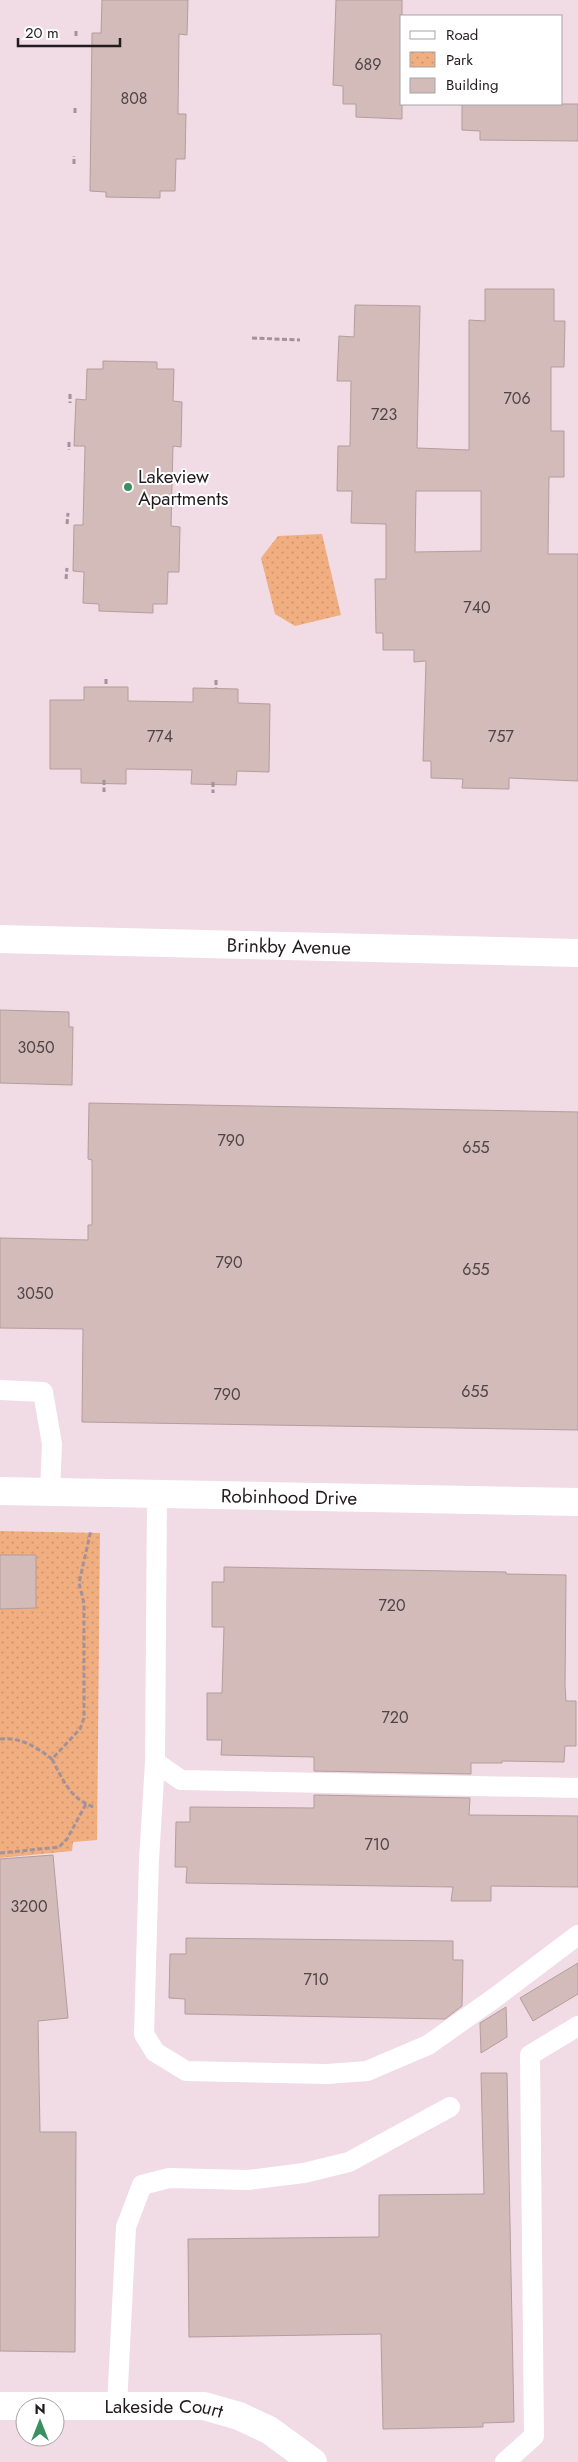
<svg xmlns="http://www.w3.org/2000/svg" width="578" height="2462" viewBox="0 0 578 2462" font-family="Jost,sans-serif">
<style>
.park{fill:url(#park-dots)}
.building{fill:#d2bbb9;stroke:#b49d9c;fill-rule:evenodd}
.lines{fill:none;stroke-linecap:round;stroke-linejoin:round}
.path{stroke:#a3929a;stroke-width:3;stroke-dasharray:5 2.5;stroke-linecap:butt}
.service{stroke:#fff;stroke-width:20}
.minor{stroke:#fff;stroke-width:28}
.tertiary{stroke:#fff;stroke-width:28}
.poi-dot{fill:#3c8f61;stroke:#fff;stroke-width:2}
.labels{text-anchor:middle;dominant-baseline:central;stroke-width:4;stroke-linejoin:round;paint-order:stroke}
.number-label{font-size:16px;fill:#4f4446}
.poi-label{font-size:19px;fill:#231c1f;stroke:#fff;text-anchor:start}
.street-label{font-size:19px;fill:#231c1f;stroke:#fff}
</style>
<defs>
<pattern id="park-dots" width="8" height="8" patternUnits="userSpaceOnUse" patternTransform="scale(1.25)"><rect width="8" height="8" fill="#f1ae80"/><path d="M2 2h.1M6 6h.1" fill="none" stroke="#ce956e" stroke-width="1.8" stroke-linecap="round"/></pattern>
</defs>
<rect width="100%" height="100%" fill="#f1dbe5"/>
<g class="park">
<path d="M 322,534 L 341,615 L 295,626 L 275,614 L 261,558 L 278,536 Z"/>
<path d="M 0,1531 L 100,1533 L 97,1840 L 73,1842 L 72,1851 L 0,1858 Z"/>
</g>
<g class="building">
<path d="M 102,0 L 188,0 L 187,35 L 179,34 L 178,114 L 186,114 L 185,159 L 176,159 L 175,191 L 160,191 L 160,198 L 106,197 L 106,192 L 90,191 L 92,33 L 101,33 Z"/>
<path d="M 336,0 L 402,0 L 402,119 L 356,117 L 356,104 L 343,104 L 343,86 L 333,85 Z"/>
<path d="M 462,104 L 578,104 L 578,141 L 480,140 L 480,131 L 462,130 Z"/>
<path d="M 485,289 L 554,289 L 554,321 L 565,321 L 564,367 L 551,367 L 551,431 L 564,431 L 564,477 L 549,477 L 548,554 L 578,554 L 578,781 L 509,778 L 509,789 L 462,788 L 463,779 L 431,778 L 431,761 L 423,761 L 426,661 L 414,662 L 414,650 L 383,650 L 383,633 L 376,633 L 375,579 L 386,579 L 386,524 L 351,523 L 352,491 L 337,491 L 338,446 L 350,446 L 351,381 L 337,381 L 339,336 L 354,337 L 355,305 L 420,306 L 417,448 L 469,450 L 469,320 L 485,321 ZM 416,491 L 481,491 L 481,551 L 415,552 Z"/>
<path d="M 103,361 L 157,362 L 157,369 L 174,369 L 173,401 L 182,402 L 181,447 L 173,446 L 171,526 L 180,527 L 179,572 L 168,572 L 167,604 L 153,604 L 153,613 L 99,611 L 99,604 L 83,603 L 84,572 L 73,571 L 74,525 L 83,525 L 85,446 L 74,446 L 76,399 L 86,400 L 87,369 L 103,369 Z"/>
<path d="M 84,687 L 128,687 L 128,701 L 193,702 L 193,688 L 238,689 L 238,703 L 270,704 L 269,772 L 237,771 L 236,785 L 191,784 L 192,770 L 126,769 L 126,784 L 81,783 L 81,769 L 50,769 L 50,700 L 84,700 Z"/>
<path d="M 0,1010 L 69,1012 L 69,1027 L 73,1027 L 72,1085 L 0,1083 Z"/>
<path d="M 89,1103 L 578,1112 L 578,1430 L 82,1422 L 83,1329 L 0,1328 L 0,1238 L 88,1240 L 88,1225 L 92,1225 L 92,1160 L 88,1159 Z"/>
<path d="M 0,1555 L 36,1555 L 36,1608 L 0,1609 Z"/>
<path d="M 224,1567 L 506,1572 L 506,1574 L 566,1575 L 565,1685 L 566,1701 L 576,1701 L 576,1746 L 565,1746 L 564,1762 L 502,1761 L 502,1763 L 471,1763 L 471,1774 L 314,1771 L 314,1757 L 221,1755 L 222,1740 L 207,1740 L 207,1693 L 222,1693 L 224,1627 L 212,1627 L 212,1582 L 224,1582 Z"/>
<path d="M 314,1795 L 470,1798 L 469,1815 L 578,1816 L 578,1887 L 491,1886 L 491,1901 L 451,1901 L 453,1887 L 186,1883 L 187,1867 L 175,1867 L 176,1822 L 190,1822 L 190,1807 L 314,1808 Z"/>
<path d="M 53,1855 L 68,2018 L 38,2021 L 40,2132 L 76,2132 L 75,2352 L 0,2351 L 0,1859 Z"/>
<path d="M 186,1938 L 453,1941 L 453,1960 L 463,1960 L 462,2006 L 445,2019 L 185,2014 L 185,1999 L 169,1998 L 170,1954 L 186,1954 Z"/>
<path d="M 578,1963 L 578,1994 L 533,2021 L 520,1998 Z"/>
<path d="M 506,2007 L 507,2037 L 481,2053 L 480,2023 Z"/>
<path d="M 481,2073 L 507,2073 L 514,2422 L 483,2423 L 483,2427 L 383,2429 L 381,2334 L 189,2337 L 188,2239 L 379,2237 L 379,2195 L 484,2194 Z"/>
</g>
<g class="lines">
<g class="path">
<path d="M 76,31 L 76,38"/>
<path d="M 75,108 L 75,114"/>
<path d="M 74,164 L 74,156"/>
<path d="M 252,338 L 300,340"/>
<path d="M 70,394 L 70,403"/>
<path d="M 69,442 L 69,450"/>
<path d="M 67,524 L 68,513"/>
<path d="M 66,579 L 67,568"/>
<path d="M 106,679 L 106,686"/>
<path d="M 216,680 L 216,688"/>
<path d="M 104,780 L 104,792"/>
<path d="M 213,782 L 213,793"/>
<path d="M 0,1739 C 21,1737 36,1747 52,1759 L 80,1729 L 84,1718 L 84,1603 L 79,1583 L 91,1530"/>
<path d="M 52,1759 C 63,1780 70,1799 94,1807"/>
<path d="M 0,1853 L 59,1847 L 67,1839 L 86,1804"/>
</g>
<g class="service">
<path d="M 0,1390 L 43,1392 L 52,1444 L 50,1492"/>
<path d="M 157,1494 L 155,1762 L 181,1780 L 578,1788"/>
<path d="M 155,1762 L 149,1860 L 144,2034 L 155,2052 L 186,2071 L 327,2074 L 367,2071 L 428,2045 L 493,1999 L 578,1935"/>
<path d="M 117,2406 L 126,2227 L 142,2185 L 169,2178 L 248,2180 L 304,2173 L 349,2162 L 450,2107"/>
<path d="M 505,2462 L 534,2436 L 530,2055 L 578,2026"/>
</g>
<g class="minor">
<path id="s1" d="M 0,1491 L 578,1502"/>
<path id="s2" d="M 0,2406 L 204,2406 L 239,2416 L 269,2430 L 313,2462"/>
</g>
<path class="tertiary" id="s3" d="M 0,939 L 578,953"/>
</g>
<circle class="poi-dot" cx="128" cy="487" r="5"/>
<g class="labels">
<g class="number-label">
<text x="368" y="64">689</text>
<text x="134" y="98">808</text>
<text x="517" y="398">706</text>
<text x="384" y="414">723</text>
<text x="477" y="607">740</text>
<text x="160" y="736">774</text>
<text x="501" y="736">757</text>
<text x="36" y="1047">3050</text>
<text x="231" y="1140">790</text>
<text x="476" y="1147">655</text>
<text x="229" y="1262">790</text>
<text x="476" y="1269">655</text>
<text x="35" y="1293">3050</text>
<text x="475" y="1391">655</text>
<text x="227" y="1394">790</text>
<text x="392" y="1605">720</text>
<text x="395" y="1717">720</text>
<text x="377" y="1844">710</text>
<text x="29" y="1906">3200</text>
<text x="316" y="1979">710</text>
</g>
<g class="poi-label">
<text x="138" y="476">Lakeview<tspan x="138" dy="22">Apartments</tspan></text>
</g>
<g class="street-label">
<text stroke="none"><textPath href="#s3" startOffset="289">Brinkby Avenue</textPath></text>
<text stroke="none"><textPath href="#s1" startOffset="289">Robinhood Drive</textPath></text>
<text stroke="none"><textPath href="#s2" startOffset="164">Lakeside Court</textPath></text>
</g>
</g>
<rect x="400" y="15" width="162" height="90" fill="#ffffff" stroke="#a7a4a5"/>
<rect x="410" y="31" width="25" height="8" fill="#ffffff" stroke="#a7a4a5"/>
<text x="446" y="40" font-size="15" fill="#231c1f">Road</text>
<rect x="410" y="52" width="25" height="15" fill="url(#park-dots)" stroke="#a7a4a5"/>
<text x="446" y="65" font-size="15" fill="#231c1f">Park</text>
<rect x="410" y="78" width="25" height="15" fill="#d2bbb9" stroke="#a7a4a5"/>
<text x="446" y="90" font-size="15" fill="#231c1f">Building</text>
<g transform="translate(40 2422)"><circle r="24" fill="#ffffff" stroke="#a7a4a5"/>
<path d="M0-4L9 19L0 12L-9 19Z" fill="#3c8f61"/>
<text y="-8" font-size="14" font-weight="bold" text-anchor="middle" fill="#231c1f">N</text>
</g>
<path d="M18 38v8h102v-8" fill="none" stroke="#231c1f" stroke-width="2.5"/>
<text x="25" y="38" font-size="15" fill="#231c1f" stroke="#ffffff" stroke-width="4" paint-order="stroke">20 m</text>
</svg>
